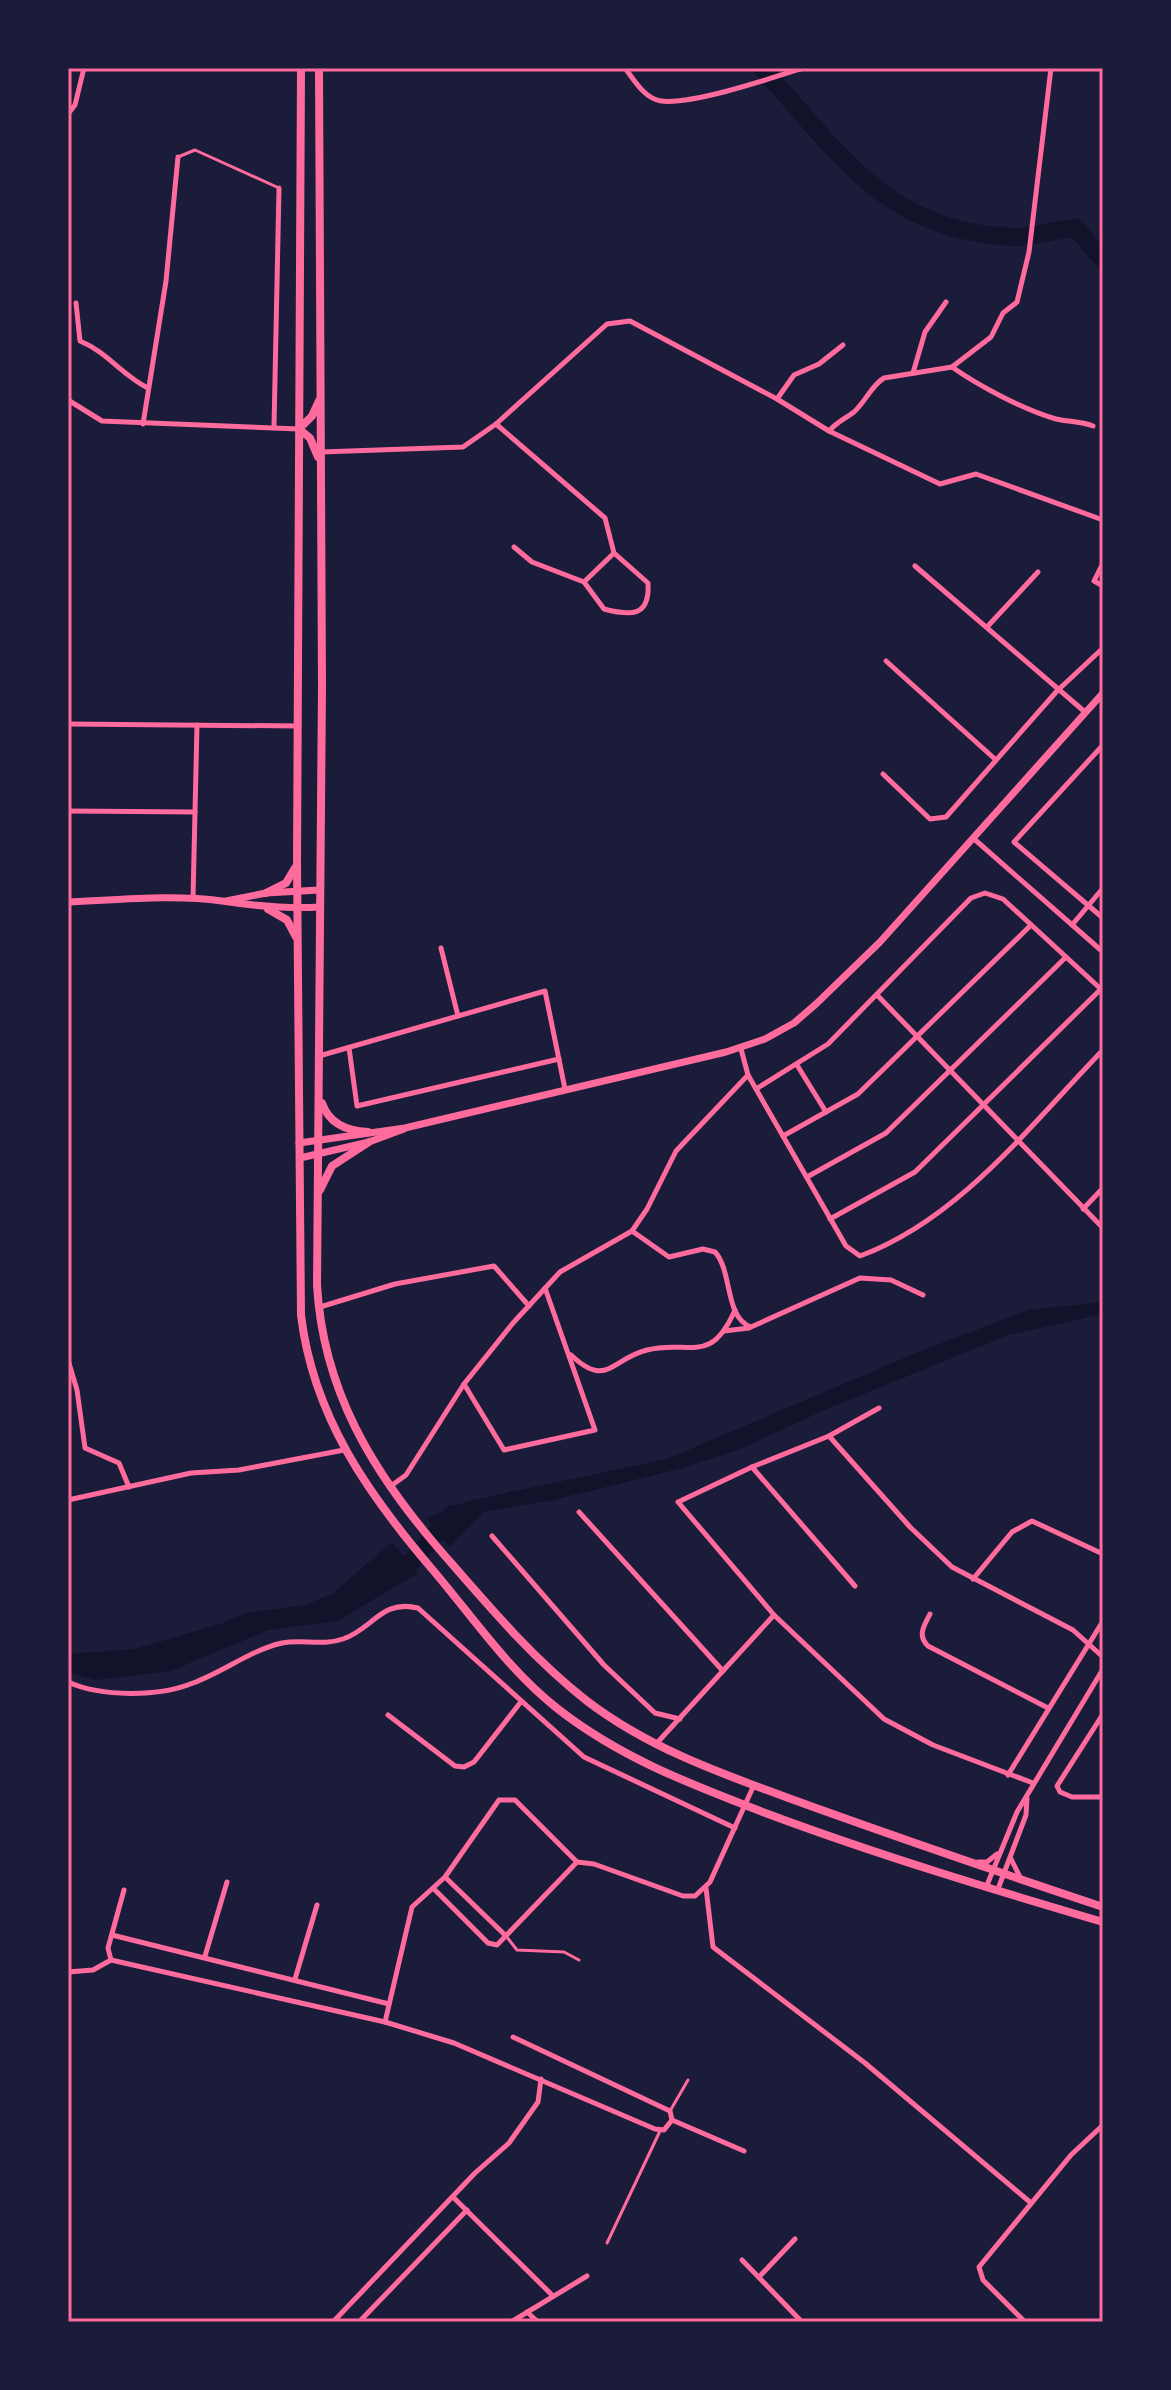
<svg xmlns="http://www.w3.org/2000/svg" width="1171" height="2390" viewBox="0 0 1171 2390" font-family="Roboto,sans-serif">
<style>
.water{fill:#12122b}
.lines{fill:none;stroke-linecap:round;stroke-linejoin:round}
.river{stroke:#12122b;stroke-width:18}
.service{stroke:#ff6b9d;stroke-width:3}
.minor{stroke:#ff6b9d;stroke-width:5}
.tertiary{stroke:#ff6b9d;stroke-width:7}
.secondary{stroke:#ff6b9d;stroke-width:7}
.primary{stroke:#ff6b9d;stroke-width:8}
.neatline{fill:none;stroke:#ff6b9d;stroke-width:3}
</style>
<rect width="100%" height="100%" fill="#1b1b3a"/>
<g class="water">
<path d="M 1103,1302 L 1103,1314 L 1009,1335 L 831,1407 L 735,1451 L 682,1468 L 553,1500 L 483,1512 L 450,1547 L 426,1518 L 468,1501 L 667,1459 L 916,1353 L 1028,1310 Z"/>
<path d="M 392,1542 L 418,1573 L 337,1621 L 268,1630 L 171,1671 L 95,1680 L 68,1672 L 68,1654 L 135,1649 L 223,1623 L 247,1613 L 305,1605 L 332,1594 Z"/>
</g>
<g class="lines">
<g class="river">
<path d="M 762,68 C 841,155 887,233 1016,237 C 1036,237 1056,229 1076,228 L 1103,260"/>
<path d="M 389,1575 L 404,1571 L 453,1514"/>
</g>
<g class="service">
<path d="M 178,157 L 195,150 L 279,188"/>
<path d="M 506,1936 L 517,1950 L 564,1952 L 579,1960"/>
<path d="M 670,2111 L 688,2080"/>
<path d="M 607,2243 L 660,2131"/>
</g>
<g class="minor">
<path d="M 625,68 C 634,80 645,99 661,101 C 692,105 772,78 803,68"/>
<path d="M 68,114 L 75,105 L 84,68"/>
<path d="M 76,303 L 80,341 C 107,352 123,376 148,388"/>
<path d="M 952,367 C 979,386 1024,410 1056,419 C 1069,422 1080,421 1093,426"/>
<path d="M 913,373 L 925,332 L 946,302"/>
<path d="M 777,399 L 794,375 L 819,364 L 843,345"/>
<path d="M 68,400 L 102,421 L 299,429"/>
<path d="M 143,424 L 166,281 L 178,157"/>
<path d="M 496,424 L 605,518 L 614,553 L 648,583 C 650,617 631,616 604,609 L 584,582 L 532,562 L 514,547"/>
<path d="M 274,427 L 279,188"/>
<path d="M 829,431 C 838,421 845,419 854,412 C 866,401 871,386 884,378 L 952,367 L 991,337 L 1003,313 L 1017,302 L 1029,252 L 1051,68"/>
<path d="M 321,452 L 463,447 L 496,424 L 607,324 L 630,321 L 777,399 L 829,431 L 940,484 L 976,474 L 1103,520"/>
<path d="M 1103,563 L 1094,581 L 1103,586"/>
<path d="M 915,566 L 1085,712"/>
<path d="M 584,582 L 614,553"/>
<path d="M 987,627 L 1038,572"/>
<path d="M 886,661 L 996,760"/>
<path d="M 68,724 L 299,726"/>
<path d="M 1103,745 L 1014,842 L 1103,918"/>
<path d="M 883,774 L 930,819 L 946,817 L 1057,691 L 1103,648"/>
<path d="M 68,811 L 195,812"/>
<path d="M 973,838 L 1103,952"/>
<path d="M 193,899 L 197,725"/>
<path d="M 1072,925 L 1103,888"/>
<path d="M 441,948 L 458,1016"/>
<path d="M 877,995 L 1103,1228"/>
<path d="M 349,1048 L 357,1106 L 559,1059"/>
<path d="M 741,1049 L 748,1075 L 846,1246 L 860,1256 C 960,1219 1031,1124 1103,1050"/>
<path d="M 319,1056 L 545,991 L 565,1089"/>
<path d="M 797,1065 L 826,1112"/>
<path d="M 756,1089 L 828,1044 L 971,898 L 985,893 L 1003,899 L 1103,991"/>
<path d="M 783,1136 L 858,1094 L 1031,925"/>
<path d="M 807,1177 L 886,1133 L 1065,958"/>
<path d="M 1083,1209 L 1103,1188"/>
<path d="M 830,1219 L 915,1172 L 1101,989"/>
<path d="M 632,1231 L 669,1257 L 703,1249 L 715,1252 C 733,1272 724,1317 751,1327 L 860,1278 L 891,1280 L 923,1295"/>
<path d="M 320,1307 L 395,1284 L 494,1266 L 529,1306"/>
<path d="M 724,1331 L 749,1328"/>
<path d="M 571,1355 C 607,1389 611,1359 647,1350 C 689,1339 710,1367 735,1310"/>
<path d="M 68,1360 L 77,1390 L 85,1448 L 119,1463 L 129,1487"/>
<path d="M 464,1384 L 504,1450 L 595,1430 L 545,1288"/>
<path d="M 879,1408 L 829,1436 L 752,1467 L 678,1502 L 774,1615 L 884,1719 L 933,1745 L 1033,1783"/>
<path d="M 829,1436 L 910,1527 L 952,1567 L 1073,1630 L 1103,1657"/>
<path d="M 752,1467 L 855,1586"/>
<path d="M 391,1486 L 406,1475 L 464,1384 L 513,1323 L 560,1272 L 632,1231 L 647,1209 L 676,1151 L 748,1075"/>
<path d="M 68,1500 L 191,1473 L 239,1470 L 344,1450"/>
<path d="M 579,1512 L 723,1671"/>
<path d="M 492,1536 L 604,1665 L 655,1713 L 680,1719"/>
<path d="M 973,1579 L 1012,1532 L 1032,1521 L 1103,1554"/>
<path d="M 930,1614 C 924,1626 917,1635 928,1646 L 1048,1708"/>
<path d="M 68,1682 C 101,1697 159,1697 193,1683 C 223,1672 251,1650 282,1643 C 302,1639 323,1646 343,1639 C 373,1629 381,1599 418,1608 L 584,1757 L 735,1828"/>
<path d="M 1103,1714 L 1057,1786 L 1060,1792 L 1072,1797 L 1103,1797"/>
<path d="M 388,1715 L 455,1766 L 464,1767 L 474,1762 L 520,1703"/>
<path d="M 656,1744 L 774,1615"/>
<path d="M 1008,1775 L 1103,1621"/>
<path d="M 1011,1859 L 1020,1877"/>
<path d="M 577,1862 L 594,1864 L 683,1896 L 695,1896 L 710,1882 L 754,1785"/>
<path d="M 978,1862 L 987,1862 L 997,1854"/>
<path d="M 445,1877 L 506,1936"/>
<path d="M 987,1885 L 1017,1812 L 1103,1669"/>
<path d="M 706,1888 L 713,1947 L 865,2063 L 1031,2203"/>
<path d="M 434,1889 L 488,1943 L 497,1945 L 577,1862"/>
<path d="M 998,1889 L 1026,1815 L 1027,1798"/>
<path d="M 112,1935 L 389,2004"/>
<path d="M 205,1956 L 227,1882"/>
<path d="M 111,1960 L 385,2022 L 454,2043 L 655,2129 L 664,2130 L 672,2120"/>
<path d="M 111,1960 L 108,1948 L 124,1890"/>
<path d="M 68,1972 L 93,1970 L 111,1960"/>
<path d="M 295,1979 L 317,1905"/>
<path d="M 385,2022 L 412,1907 L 445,1877 L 499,1800 L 515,1800 L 577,1862"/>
<path d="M 513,2037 L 670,2111 L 672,2120"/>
<path d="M 672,2120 L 744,2151"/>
<path d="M 453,2197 L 553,2296"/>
<path d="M 742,2260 L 802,2322"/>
<path d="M 759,2277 L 795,2239"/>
<path d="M 527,2312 L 538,2322"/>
<path d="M 333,2322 L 475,2173 L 509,2143 L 538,2102 L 541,2079"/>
<path d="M 359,2322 L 467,2210"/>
<path d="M 511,2322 L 587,2276"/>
<path d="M 1025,2322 L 983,2280 L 979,2267 L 1071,2155 L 1103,2125"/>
</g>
<g class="tertiary">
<path d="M 226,901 L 266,893 L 319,890"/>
<path d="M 68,902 C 118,900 172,894 222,901 C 256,906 285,909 320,907"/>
</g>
<g class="secondary">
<path d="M 299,1143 L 405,1128 L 726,1052 L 765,1039 L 794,1023 L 816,1004 L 880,942 L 1103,693"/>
<path d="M 300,1158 L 369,1142 L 404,1129"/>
</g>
<g class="primary">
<path d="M 301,68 L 297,864 L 301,1315 C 313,1416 368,1494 432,1569 C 472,1616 509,1671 558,1709 C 622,1759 693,1785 768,1814 C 878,1855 991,1889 1103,1922"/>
<path d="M 319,68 L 322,687 L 317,1285 C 323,1390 372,1471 439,1549 C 485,1602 531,1657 587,1701 C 655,1753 737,1779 816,1808 C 911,1842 1007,1875 1103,1907"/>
<path d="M 299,429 L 310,438 L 318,457"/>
<path d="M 299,429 L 312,416 L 319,401"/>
<path d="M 266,893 L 286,883 L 295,868"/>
<path d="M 268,909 L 287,920 L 296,937"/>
<path d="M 322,1103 C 329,1124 348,1131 368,1132"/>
<path d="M 320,1190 L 332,1166 L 369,1142"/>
</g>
</g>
<rect width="1171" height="2390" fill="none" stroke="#1b1b3a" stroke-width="140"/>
<rect x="70" y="70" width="1031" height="2250" class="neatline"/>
</svg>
